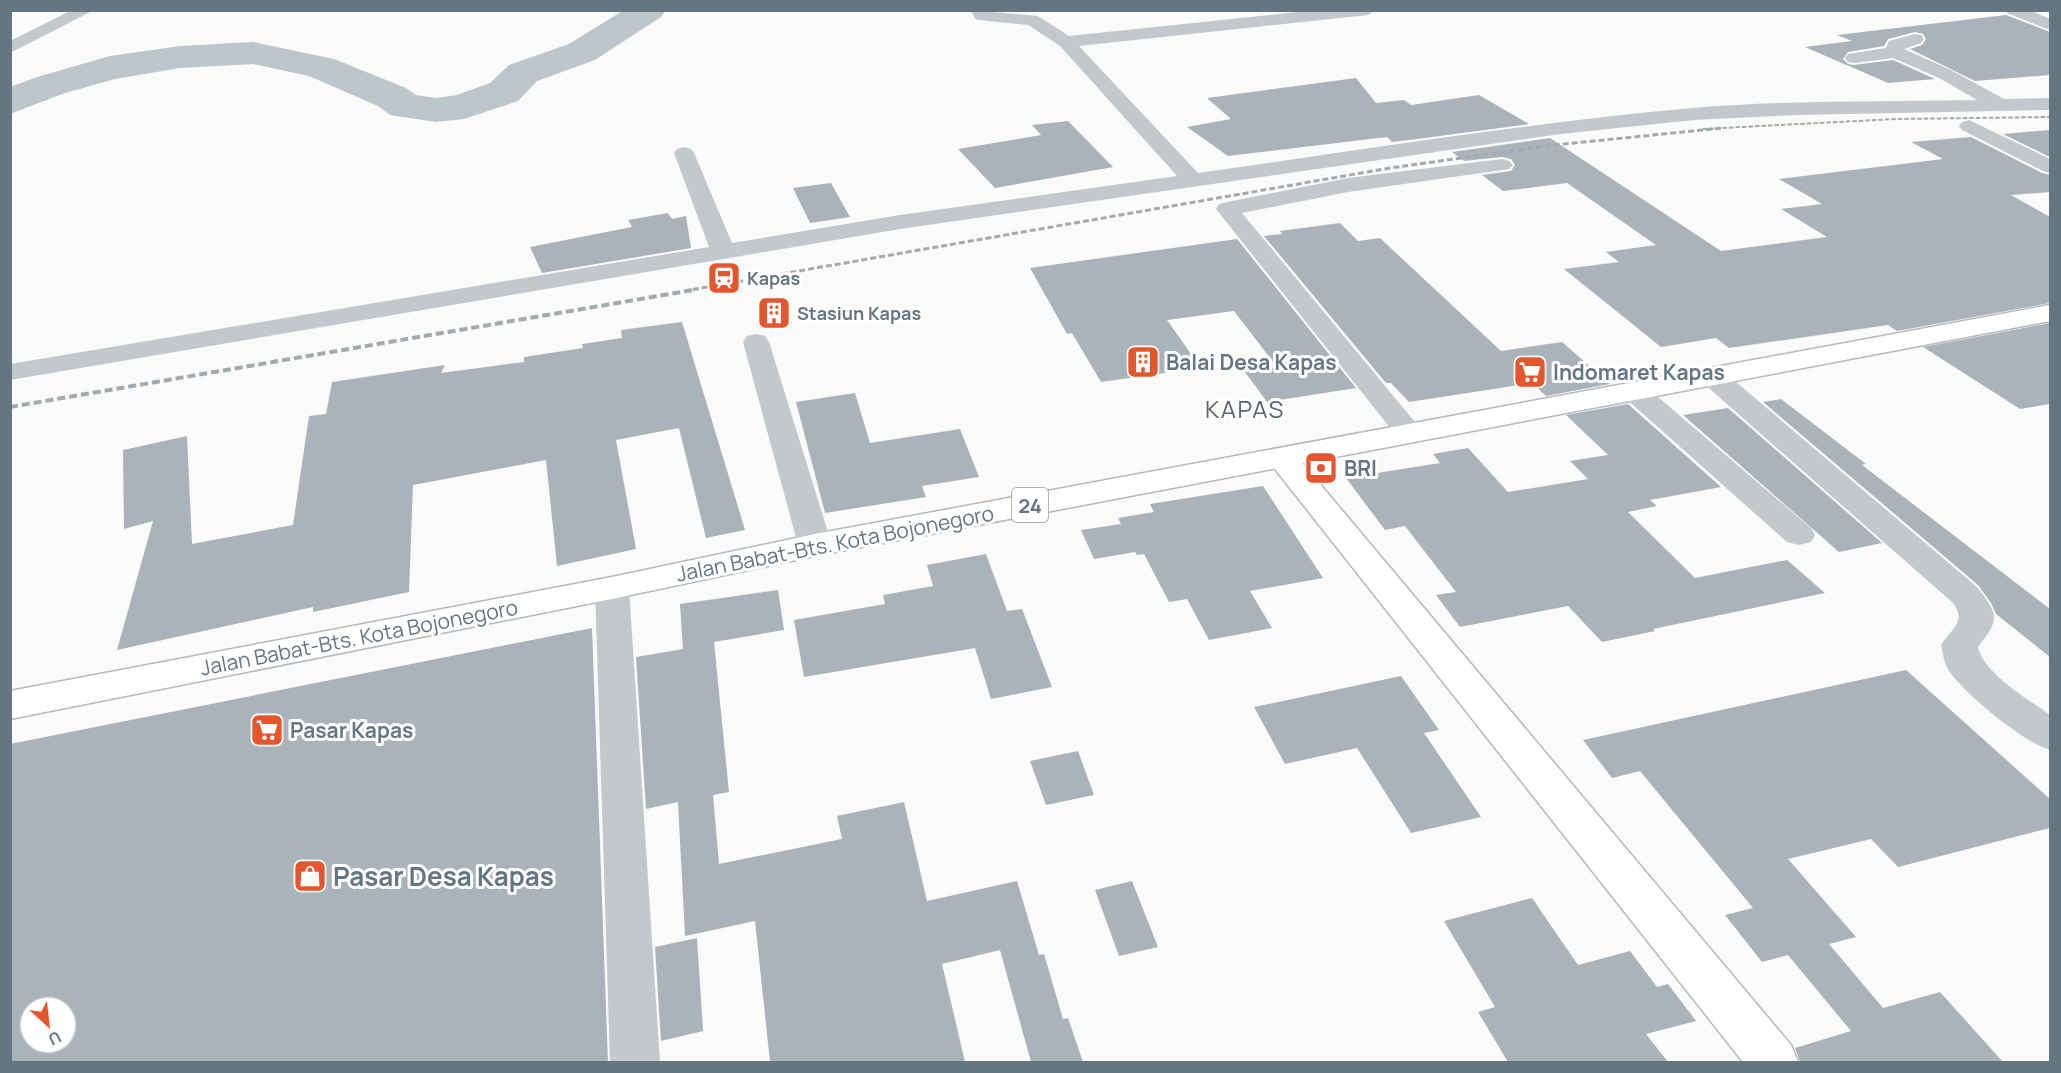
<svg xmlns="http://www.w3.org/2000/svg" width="2061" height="1073" viewBox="0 0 2061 1073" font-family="Manrope,sans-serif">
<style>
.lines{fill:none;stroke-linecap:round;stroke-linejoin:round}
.river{fill:#bbc7cb;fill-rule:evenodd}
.building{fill:#aab3b9;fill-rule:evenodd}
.secondary-casing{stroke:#b3babf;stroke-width:3}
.highway-casing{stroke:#b4b9bd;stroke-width:3}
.street{fill:#c3c8cc;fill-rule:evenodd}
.secondary{fill:#fff;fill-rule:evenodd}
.highway{fill:#fff;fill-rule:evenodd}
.rail-far2{stroke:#a2aab0;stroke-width:2;stroke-dasharray:4.5 2;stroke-linecap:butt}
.rail-far1{stroke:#a2aab0;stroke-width:3;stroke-dasharray:6 3;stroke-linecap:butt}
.rail{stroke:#a2aab0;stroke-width:4;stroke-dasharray:8 4;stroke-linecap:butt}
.labels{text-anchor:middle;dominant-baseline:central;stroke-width:6;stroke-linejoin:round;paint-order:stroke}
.far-poi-label{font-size:18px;font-weight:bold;fill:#657683;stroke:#fff;text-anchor:start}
.shield{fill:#fff;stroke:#939fa8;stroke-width:1.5}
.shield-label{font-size:20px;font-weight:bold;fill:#657683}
.poi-label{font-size:21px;font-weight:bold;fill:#657683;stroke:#fff;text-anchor:start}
.street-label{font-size:21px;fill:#657683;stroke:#fff}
.quarter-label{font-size:24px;letter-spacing:1.5px;fill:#57646e;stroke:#fff}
.near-poi-label{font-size:26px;font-weight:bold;fill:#657683;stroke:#fff;text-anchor:start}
</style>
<rect width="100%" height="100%" fill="#fafaf8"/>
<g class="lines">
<path class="river" d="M 624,10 L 666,10 L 661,17 L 595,60 L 537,81 L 518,101 L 464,119 L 436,122 L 390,115 L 378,106 L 309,76 L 253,64 L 180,68 L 115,79 L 65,93 L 10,114 L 10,87 L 37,77 L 110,56 L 180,46 L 253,42 L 334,59 L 406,88 L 416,95 L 436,98 L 457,95 L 490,83 L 509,65 L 569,44 Z"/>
</g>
<g class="building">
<path d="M 2006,15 L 2050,32 L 2050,75 L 1975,81 L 1910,49 L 1922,45 L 1926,39 L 1923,34 L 1915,32 L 1888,39 L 1884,46 L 1848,52 L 1843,59 L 1848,64 L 1854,65 L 1893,60 L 1935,79 L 1888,83 L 1805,47 L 1852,41 L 1837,35 Z"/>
<path d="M 1356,78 L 1376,103 L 1404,100 L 1411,105 L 1479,95 L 1529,124 L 1417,139 L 1392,142 L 1387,137 L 1228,156 L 1187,127 L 1231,119 L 1207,98 Z"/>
<path d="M 1068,121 L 1113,167 L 995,188 L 958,149 L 1041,135 L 1032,125 Z"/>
<path d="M 2050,130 L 2050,157 L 2003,134 Z"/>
<path d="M 1971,137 L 2042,173 L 2050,175 L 2050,192 L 2011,195 L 2050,217 L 2050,303 L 1897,331 L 1888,325 L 1729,348 L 1716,338 L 1661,347 L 1564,269 L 1619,262 L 1606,252 L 1656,245 L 1567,183 L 1503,191 L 1482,175 L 1511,171 L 1515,165 L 1511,159 L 1502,157 L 1464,161 L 1452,152 L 1550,138 L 1721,251 L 1827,237 L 1781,209 L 1822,204 L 1779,179 L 1943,159 L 1911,142 Z"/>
<path d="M 831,183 L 850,217 L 810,223 L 793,188 Z"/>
<path d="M 668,213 L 672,219 L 686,216 L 691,248 L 542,273 L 530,247 L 632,227 L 628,220 Z"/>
<path d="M 1340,223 L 1358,241 L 1380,238 L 1501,351 L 1562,342 L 1610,384 L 1546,396 L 1532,383 L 1409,402 L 1391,383 L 1386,383 L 1264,236 L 1282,234 L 1280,231 Z"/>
<path d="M 1237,239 L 1356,388 L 1267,402 L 1245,372 L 1277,367 L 1234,311 L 1167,320 L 1201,368 L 1101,382 L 1072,333 L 1067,334 L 1030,268 Z"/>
<path d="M 682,322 L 745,530 L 706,538 L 679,428 L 616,440 L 636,549 L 557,566 L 546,460 L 413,485 L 409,592 L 313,612 L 313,607 L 117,650 L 153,521 L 124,529 L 123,450 L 187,436 L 192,544 L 293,525 L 309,416 L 326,414 L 332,382 L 445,365 L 441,373 L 524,362 L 524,357 L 583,348 L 582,344 L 622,338 L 621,330 Z"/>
<path d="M 2050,323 L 2050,404 L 2020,409 L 1923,347 Z"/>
<path d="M 855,393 L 870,443 L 960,429 L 979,477 L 922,486 L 926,497 L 825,513 L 796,402 Z"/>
<path d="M 1781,399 L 1866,464 L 1862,465 L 2050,609 L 2050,657 L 1996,614 L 1991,603 L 1978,585 L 1763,402 Z"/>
<path d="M 1628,404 L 1721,487 L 1650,500 L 1657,506 L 1628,512 L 1695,578 L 1787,560 L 1825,593 L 1653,629 L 1655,631 L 1602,642 L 1568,606 L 1460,627 L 1436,595 L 1456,592 L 1405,526 L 1385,530 L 1346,478 L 1440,463 L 1433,454 L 1468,448 L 1508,492 L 1588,479 L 1570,461 L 1608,455 L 1566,415 Z"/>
<path d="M 1728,408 L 1882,543 L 1839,552 L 1683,415 Z"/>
<path d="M 1263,486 L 1323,578 L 1250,591 L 1272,628 L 1209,640 L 1187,599 L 1169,602 L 1144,554 L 1137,555 L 1135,552 L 1094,559 L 1081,530 L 1121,524 L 1118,518 L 1154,512 L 1150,504 Z"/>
<path d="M 986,554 L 1007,611 L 1022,609 L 1052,687 L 991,699 L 975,648 L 804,677 L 794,620 L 885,604 L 883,595 L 933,586 L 927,565 Z"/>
<path d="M 778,590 L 784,630 L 714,642 L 729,792 L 713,795 L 719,864 L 842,839 L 837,816 L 904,802 L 927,901 L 1017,881 L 1039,955 L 1044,954 L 1063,1019 L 1068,1018 L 1083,1062 L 1031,1062 L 1000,950 L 942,964 L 965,1062 L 770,1062 L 755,921 L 685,936 L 678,802 L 646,809 L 636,657 L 683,649 L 680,604 Z"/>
<path d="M 592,628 L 608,1062 L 10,1062 L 10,744 ZM 30,1007 L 66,1007 L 66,1043 L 30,1043 Z"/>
<path d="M 1906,670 L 2050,799 L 2050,828 L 1898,867 L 1871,839 L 1788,859 L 1856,937 L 1829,944 L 1883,1008 L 1940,992 L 2003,1062 L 1800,1062 L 1795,1048 L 1851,1031 L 1788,955 L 1762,962 L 1725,915 L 1753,908 L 1640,771 L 1612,778 L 1583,740 Z"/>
<path d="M 1401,676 L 1439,730 L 1424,733 L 1481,817 L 1411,833 L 1357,748 L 1285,764 L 1254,707 Z"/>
<path d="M 1078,751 L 1094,795 L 1046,805 L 1030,761 Z"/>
<path d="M 1132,881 L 1158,947 L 1119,956 L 1095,890 Z"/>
<path d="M 1532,898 L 1578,965 L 1630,951 L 1657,987 L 1668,984 L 1696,1021 L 1646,1034 L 1668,1062 L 1508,1062 L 1478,1012 L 1495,1007 L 1444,921 Z"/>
<path d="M 697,938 L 703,1031 L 661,1041 L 655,947 Z"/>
</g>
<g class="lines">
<defs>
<path id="secondary" d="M 1282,449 L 1293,452 L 1791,1045 L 1798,1062 L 1743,1062 L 1271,464 L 1267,458 L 1271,452 Z"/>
<path id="highway" d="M 2050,305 L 2050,321 L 815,556 L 612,599 L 10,719 L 10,691 L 612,577 L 815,534 Z"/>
</defs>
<use href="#secondary" class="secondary-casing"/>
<use href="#highway" class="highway-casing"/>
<g class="street">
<path d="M 72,10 L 94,10 L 10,53 L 10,41 Z"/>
<path d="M 971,10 L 1038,16 L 1069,36 L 1317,10 L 1376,10 L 1368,15 L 1079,46 L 1198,173 C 1362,150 1527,123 1692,108 C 1787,100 1882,102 1977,100 L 1939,78 L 1893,58 L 1854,63 L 1848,62 L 1845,58 L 1848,54 L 1886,48 L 1889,41 L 1915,34 L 1921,35 L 1924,39 L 1921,43 L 1904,49 L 1951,70 L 2004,99 L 2050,98 L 2050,110 L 1798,115 L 1694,120 L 1561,134 L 900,229 L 10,380 L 10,364 L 709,247 L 674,153 L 677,149 L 684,147 L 691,149 L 694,153 L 732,243 L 900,215 L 1177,176 L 1060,46 L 1028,25 L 979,20 L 975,19 Z"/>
<path d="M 2005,10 L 2029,10 L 2050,19 L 2050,30 L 2007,13 Z"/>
<path d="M 1969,120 L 2050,159 L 2050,173 L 2043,171 L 1962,130 L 1959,126 L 1962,122 Z"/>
<path d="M 1502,159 L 1509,161 L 1513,165 L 1509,169 L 1348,192 L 1242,213 L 1424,433 L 1419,439 L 1409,442 L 1399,439 L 1216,209 L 1219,204 L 1227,202 L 1348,178 Z"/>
<path d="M 756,334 L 765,336 L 769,342 L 832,545 L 827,552 L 815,556 L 803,552 L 798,545 L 743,342 L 747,336 Z"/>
<path d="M 1712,368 L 1722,370 L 1977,587 C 1999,615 2000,619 1978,647 C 1984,674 2028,699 2050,715 L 2050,750 C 2024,743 1965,694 1949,671 C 1944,663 1943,654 1941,645 C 1951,628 1967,623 1953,603 L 1702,382 L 1698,376 L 1702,370 Z"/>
<path d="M 1634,382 L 1644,385 L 1811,528 L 1815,535 L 1811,542 L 1799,545 L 1787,542 L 1624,397 L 1620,391 L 1624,385 Z"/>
<path d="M 612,577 L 624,580 L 629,588 L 660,1062 L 610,1062 L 595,588 L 600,580 Z"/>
</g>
<use href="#secondary" class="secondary"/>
<use href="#highway" class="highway"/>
<path class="rail-far2" d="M 1703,129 L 1895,119 L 2050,117"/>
<path class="rail-far1" d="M 684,291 L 1390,168 L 1554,145 L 1723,128"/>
<path class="rail" d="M 10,407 L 693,290"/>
</g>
<defs>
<symbol id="station-square" viewBox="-11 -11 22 22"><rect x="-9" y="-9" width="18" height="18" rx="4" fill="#e4572e" stroke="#fff"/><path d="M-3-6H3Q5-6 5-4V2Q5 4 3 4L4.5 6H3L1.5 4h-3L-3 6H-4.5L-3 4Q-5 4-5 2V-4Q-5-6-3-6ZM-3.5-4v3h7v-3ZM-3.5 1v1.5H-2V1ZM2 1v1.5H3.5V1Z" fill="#fff"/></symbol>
<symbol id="building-square" viewBox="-11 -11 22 22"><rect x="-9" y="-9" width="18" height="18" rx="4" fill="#e4572e" stroke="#fff"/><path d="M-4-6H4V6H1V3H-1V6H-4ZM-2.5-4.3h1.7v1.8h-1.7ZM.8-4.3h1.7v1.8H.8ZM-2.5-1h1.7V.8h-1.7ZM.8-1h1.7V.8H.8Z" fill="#fff"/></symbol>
<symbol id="supermarket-square" viewBox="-11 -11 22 22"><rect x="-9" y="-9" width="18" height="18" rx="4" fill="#e4572e" stroke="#fff"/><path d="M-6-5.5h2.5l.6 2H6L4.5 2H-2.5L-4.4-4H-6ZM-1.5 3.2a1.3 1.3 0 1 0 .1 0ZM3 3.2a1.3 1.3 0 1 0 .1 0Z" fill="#fff"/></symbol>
<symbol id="bank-square" viewBox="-11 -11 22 22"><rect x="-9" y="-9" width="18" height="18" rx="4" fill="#e4572e" stroke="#fff"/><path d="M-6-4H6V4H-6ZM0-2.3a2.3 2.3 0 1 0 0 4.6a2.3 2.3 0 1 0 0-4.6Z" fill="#fff"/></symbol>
<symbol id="shop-square" viewBox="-11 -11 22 22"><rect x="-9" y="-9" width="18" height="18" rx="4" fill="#e4572e" stroke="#fff"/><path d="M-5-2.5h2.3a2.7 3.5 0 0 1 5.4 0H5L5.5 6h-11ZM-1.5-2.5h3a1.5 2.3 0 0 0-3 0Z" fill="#fff"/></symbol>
</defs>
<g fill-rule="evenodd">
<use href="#station-square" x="705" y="259" width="38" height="38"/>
<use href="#building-square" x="755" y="294" width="38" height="38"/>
<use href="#building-square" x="1124" y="343" width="38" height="38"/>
<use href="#supermarket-square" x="1511" y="353" width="38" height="38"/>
<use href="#bank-square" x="1302" y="449" width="38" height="38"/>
<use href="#supermarket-square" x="248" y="711" width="38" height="38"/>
<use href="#shop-square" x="291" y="857" width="38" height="38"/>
</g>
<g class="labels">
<g class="far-poi-label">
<text x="747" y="278">Kapas</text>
<text x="797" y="313">Stasiun Kapas</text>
</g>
<rect class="shield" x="1012" y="488" width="36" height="34" rx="4.5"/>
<g class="shield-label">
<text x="1030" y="505">24</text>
</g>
<g class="poi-label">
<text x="1166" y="362">Balai Desa Kapas</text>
<text x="1553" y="372">Indomaret Kapas</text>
<text x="1344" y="468">BRI</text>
<text x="290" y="730">Pasar Kapas</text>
</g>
<g class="street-label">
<text transform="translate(835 543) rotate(-11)">Jalan Babat-Bts. Kota Bojonegoro</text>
<text transform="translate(359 637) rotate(-11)">Jalan Babat-Bts. Kota Bojonegoro</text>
</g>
<g class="quarter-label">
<text x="1245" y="408">KAPAS</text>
</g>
<g class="near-poi-label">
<text x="333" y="876">Pasar Desa Kapas</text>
</g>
</g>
<rect width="2061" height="1073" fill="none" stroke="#657683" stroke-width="24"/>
<g transform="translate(48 1025) rotate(153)"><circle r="28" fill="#ffffff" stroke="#c1c8cd" stroke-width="1.5"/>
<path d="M0-4.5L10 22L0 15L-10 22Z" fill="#e4572e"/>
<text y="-9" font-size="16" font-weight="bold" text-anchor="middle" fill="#657683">U</text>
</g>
</svg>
